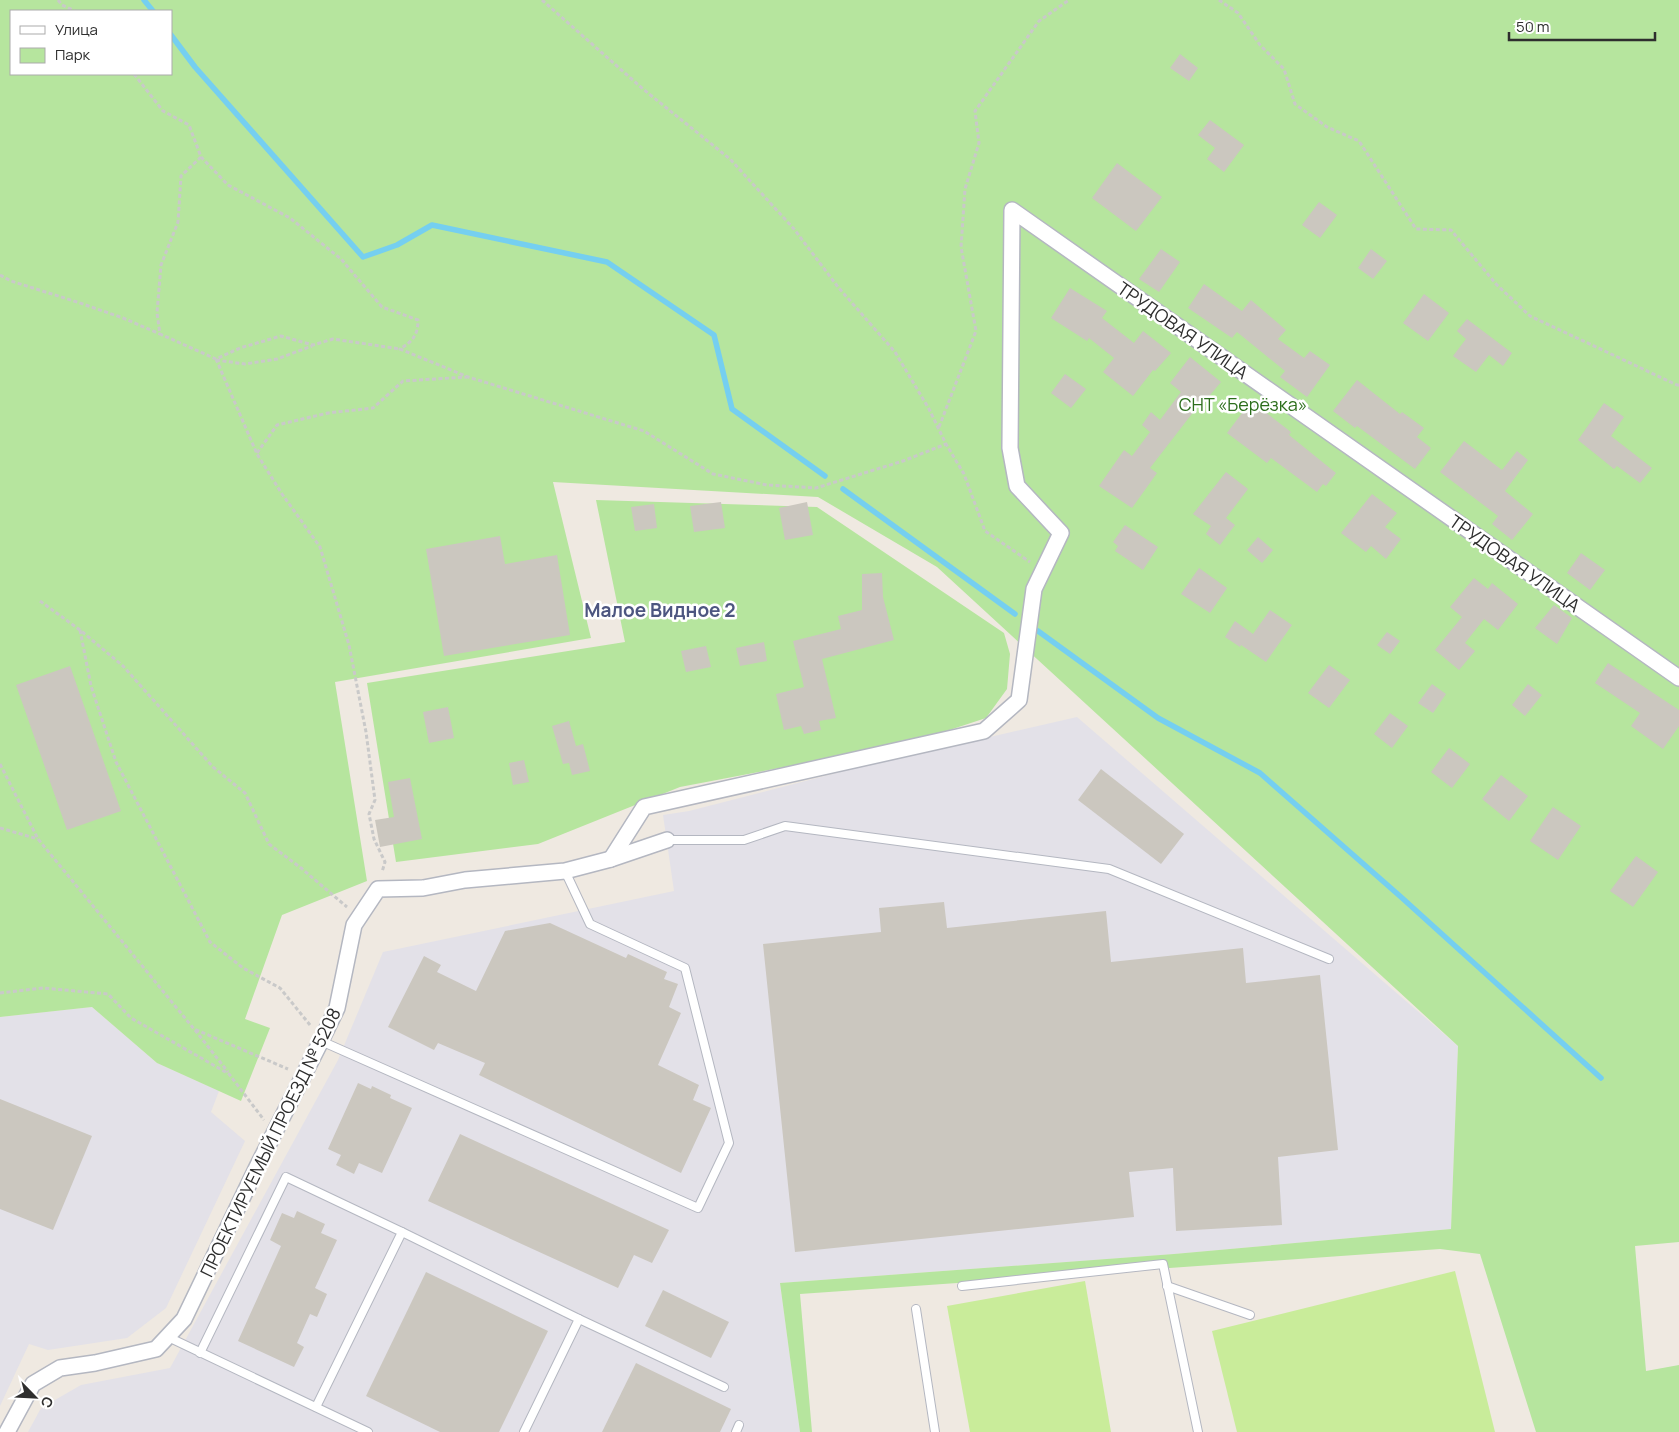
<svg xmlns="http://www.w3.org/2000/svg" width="1679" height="1432" viewBox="0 0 1679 1432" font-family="Manrope,sans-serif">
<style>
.industrial{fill:#e3e1e8}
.green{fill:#b6e59e;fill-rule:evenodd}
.pitch{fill:#c9ec9a}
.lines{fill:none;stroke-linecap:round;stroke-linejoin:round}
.stream{stroke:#75cff0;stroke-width:5.5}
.building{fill:#cbc7bf}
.service-casing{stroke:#b4b7c1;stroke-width:10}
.minor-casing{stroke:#b4b7c1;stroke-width:18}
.path{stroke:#c9c9c9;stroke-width:3;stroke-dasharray:4 2.5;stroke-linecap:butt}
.service{stroke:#fff;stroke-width:8}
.minor{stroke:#fff;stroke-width:15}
.labels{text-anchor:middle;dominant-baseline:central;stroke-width:5;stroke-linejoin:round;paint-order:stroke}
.street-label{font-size:18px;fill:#2e2e2e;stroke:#fff}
.park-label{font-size:18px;fill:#2c6e1b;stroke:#fff}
.neighbourhood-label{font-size:19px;font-weight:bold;fill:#4d5680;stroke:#fff}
</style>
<rect width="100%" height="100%" fill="#efe9e1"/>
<g class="industrial">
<path d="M 1077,717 L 1458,1046 L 1451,1229 L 1174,1254 L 780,1283 L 800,1432 L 28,1432 L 41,1408 L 81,1385 L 170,1368 L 338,1060 L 383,952 L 674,891 L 663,815 L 689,811 L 856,768 Z"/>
<path d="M 92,1007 L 157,1063 L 219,1091 L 211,1112 L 245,1141 L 166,1308 L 127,1338 L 48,1350 L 29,1344 L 0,1406 L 0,1017 Z"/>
</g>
<g class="green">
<path d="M 0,0 L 1679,0 L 1679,1242 L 1635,1246 L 1646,1371 L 1679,1365 L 1679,1432 L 1536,1432 L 1480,1254 L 1440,1249 L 800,1294 L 812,1432 L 800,1432 L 780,1283 L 1174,1254 L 1451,1229 L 1458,1046 L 937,567 L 818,497 L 553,482 L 591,638 L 335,682 L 367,881 L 282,915 L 245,1019 L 270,1028 L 241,1101 L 157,1063 L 92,1007 L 0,1017 ZM 11,11 L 171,11 L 171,74 L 11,74 Z"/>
<path d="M 596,500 L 817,507 L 1004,633 L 1010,654 L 1007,689 L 986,718 L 910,743 L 680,787 L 538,844 L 396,862 L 367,683 L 625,642 Z"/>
</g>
<g class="pitch">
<path d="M 1455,1271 L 1495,1432 L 1237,1432 L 1212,1331 Z"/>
<path d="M 1085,1281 L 1111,1432 L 970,1432 L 947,1306 Z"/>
</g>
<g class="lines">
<g class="stream">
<path d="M 144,0 L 153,11"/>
<path d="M 171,35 L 195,67 L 363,257 L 397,245 L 432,225 L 607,262 L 714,335 L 732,409 L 825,476"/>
<path d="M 843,489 L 1015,614"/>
<path d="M 1038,631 L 1158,718 L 1260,773 L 1401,897 L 1601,1078"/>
</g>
</g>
<g class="building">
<path d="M 1180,54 L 1198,68 L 1189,81 L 1170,68 Z"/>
<path d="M 1210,120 L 1244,145 L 1224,172 L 1207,159 L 1215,148 L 1198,135 Z"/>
<path d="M 1117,163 L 1162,197 L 1136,231 L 1092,198 Z"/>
<path d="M 1319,202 L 1337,215 L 1320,238 L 1302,225 Z"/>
<path d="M 1161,249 L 1180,262 L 1159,292 L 1139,279 Z"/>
<path d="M 1371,249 L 1387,261 L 1373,279 L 1358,268 Z"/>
<path d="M 1204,284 L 1242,311 L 1251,300 L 1286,330 L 1278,339 L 1304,358 L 1310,351 L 1330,365 L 1307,397 L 1280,377 L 1285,371 L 1237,332 L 1232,338 L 1188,308 Z"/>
<path d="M 1070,288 L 1107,311 L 1102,318 L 1134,343 L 1143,331 L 1171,353 L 1155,371 L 1153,370 L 1133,396 L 1103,372 L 1114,358 L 1089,338 L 1087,341 L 1051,318 Z"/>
<path d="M 1424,294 L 1449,313 L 1428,341 L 1403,323 Z"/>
<path d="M 1467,319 L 1512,353 L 1503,366 L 1489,355 L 1476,372 L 1453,356 L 1466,339 L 1457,331 Z"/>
<path d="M 1190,357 L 1221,382 L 1200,407 L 1198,406 L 1150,468 L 1157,473 L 1132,508 L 1099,486 L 1124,450 L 1132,456 L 1150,432 L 1142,425 L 1151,412 L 1160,420 L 1181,392 L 1170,383 Z"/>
<path d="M 1065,374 L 1086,389 L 1071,408 L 1051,393 Z"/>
<path d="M 1357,380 L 1400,414 L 1402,412 L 1424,428 L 1417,437 L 1431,448 L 1415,469 L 1357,426 L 1355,428 L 1333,411 Z"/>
<path d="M 1251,401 L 1291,432 L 1289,435 L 1336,473 L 1326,486 L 1323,484 L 1317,492 L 1271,458 L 1267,463 L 1227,433 Z"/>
<path d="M 1604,403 L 1624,417 L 1611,436 L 1652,468 L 1640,483 L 1617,466 L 1614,469 L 1578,440 Z"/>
<path d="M 1464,441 L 1502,470 L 1517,451 L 1528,460 L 1505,491 L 1533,514 L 1512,540 L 1492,524 L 1498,516 L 1440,472 Z"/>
<path d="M 1226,472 L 1248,489 L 1226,518 L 1235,525 L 1220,545 L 1206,534 L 1211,526 L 1193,514 Z"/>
<path d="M 1372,494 L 1397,513 L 1385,527 L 1401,539 L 1386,559 L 1371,546 L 1366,552 L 1341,533 Z"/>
<path d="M 721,502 L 725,528 L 694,532 L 690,506 Z"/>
<path d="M 807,502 L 813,535 L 785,540 L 779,508 Z"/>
<path d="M 654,504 L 657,528 L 635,531 L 631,507 Z"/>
<path d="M 1125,525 L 1158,547 L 1143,570 L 1115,551 L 1118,546 L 1113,542 Z"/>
<path d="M 500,536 L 505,564 L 557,555 L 570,635 L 444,656 L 426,549 Z"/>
<path d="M 1258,537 L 1273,550 L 1262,563 L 1247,550 Z"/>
<path d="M 1581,553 L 1605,570 L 1590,590 L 1567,573 Z"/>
<path d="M 1199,568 L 1227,588 L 1210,613 L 1181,594 Z"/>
<path d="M 882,573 L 883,597 L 894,640 L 822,659 L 836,718 L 819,721 L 821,730 L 804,734 L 801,726 L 784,730 L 776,694 L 804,687 L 793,641 L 841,629 L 838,616 L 862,610 L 862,574 Z"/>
<path d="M 1474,578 L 1488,589 L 1492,583 L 1518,604 L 1498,630 L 1484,619 L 1465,643 L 1475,651 L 1459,670 L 1435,650 L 1462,617 L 1450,607 Z"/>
<path d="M 1554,605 L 1572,618 L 1557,644 L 1535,628 Z"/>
<path d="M 1270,610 L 1292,625 L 1266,662 L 1241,645 L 1240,647 L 1225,637 L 1235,621 L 1253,634 Z"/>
<path d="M 1387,632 L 1400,641 L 1390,654 L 1377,645 Z"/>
<path d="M 764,642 L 767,661 L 740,666 L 736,648 Z"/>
<path d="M 706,646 L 711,667 L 686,672 L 681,651 Z"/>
<path d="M 1608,663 L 1679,710 L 1679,726 L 1663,749 L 1631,726 L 1640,713 L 1595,683 Z"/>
<path d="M 1329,665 L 1350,680 L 1329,708 L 1308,693 Z"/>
<path d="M 70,666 L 121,811 L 67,830 L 16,685 Z"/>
<path d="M 1432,684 L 1446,694 L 1433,713 L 1418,703 Z"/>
<path d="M 1528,684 L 1542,695 L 1525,716 L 1512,705 Z"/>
<path d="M 448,707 L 454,738 L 429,743 L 423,712 Z"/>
<path d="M 1390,713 L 1408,726 L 1392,748 L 1374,734 Z"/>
<path d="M 569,721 L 576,746 L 583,744 L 590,771 L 572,775 L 569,763 L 563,764 L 552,726 Z"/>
<path d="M 1449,748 L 1470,764 L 1452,788 L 1431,772 Z"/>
<path d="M 524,760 L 529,782 L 513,785 L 509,763 Z"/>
<path d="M 1101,769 L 1184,834 L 1161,864 L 1078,800 Z"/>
<path d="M 1501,775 L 1528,796 L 1509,821 L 1482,799 Z"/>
<path d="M 410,778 L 422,839 L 380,847 L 375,820 L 394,817 L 388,782 Z"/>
<path d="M 1553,807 L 1581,826 L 1558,860 L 1530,841 Z"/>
<path d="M 1636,856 L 1658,872 L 1633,907 L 1610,891 Z"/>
<path d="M 944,902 L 947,928 L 1106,911 L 1111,962 L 1243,948 L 1246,983 L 1320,975 L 1338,1150 L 1278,1157 L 1282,1225 L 1176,1231 L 1173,1168 L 1129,1172 L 1134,1217 L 795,1252 L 763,944 L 881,932 L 879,908 Z"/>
<path d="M 550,923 L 626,958 L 628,954 L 667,972 L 664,979 L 678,984 L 669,1007 L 681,1013 L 658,1065 L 699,1085 L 693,1100 L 711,1108 L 681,1173 L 479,1075 L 485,1063 L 438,1043 L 434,1050 L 388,1027 L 424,956 L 441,965 L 437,972 L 476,991 L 505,931 Z"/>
<path d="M 358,1083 L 371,1089 L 372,1086 L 391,1095 L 390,1098 L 412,1108 L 382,1173 L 359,1163 L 354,1174 L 336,1165 L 341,1155 L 328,1149 Z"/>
<path d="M 0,1099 L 92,1136 L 53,1230 L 0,1209 Z"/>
<path d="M 460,1134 L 669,1230 L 652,1263 L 634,1255 L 618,1288 L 428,1201 Z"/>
<path d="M 297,1211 L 325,1224 L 321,1233 L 337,1240 L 315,1288 L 327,1294 L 317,1317 L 310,1314 L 297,1343 L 304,1347 L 294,1367 L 238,1341 L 281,1246 L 270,1240 L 282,1213 L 294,1218 Z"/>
<path d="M 426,1272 L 548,1331 L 499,1432 L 440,1432 L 366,1396 Z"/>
<path d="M 663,1290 L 729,1322 L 711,1358 L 645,1326 Z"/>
<path d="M 636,1363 L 731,1409 L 720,1432 L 602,1432 Z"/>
</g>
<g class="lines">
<defs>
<g id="service">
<path d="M 667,840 L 744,840 L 785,826 L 1109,869 L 1329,959"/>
<path d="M 321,1041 L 698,1208 L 729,1143 L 685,968 L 590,924 L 565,871"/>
<path d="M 402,1232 L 579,1319 L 524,1432"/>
<path d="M 962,1286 L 1163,1264 L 1198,1432"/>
<path d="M 1167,1286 L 1250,1315"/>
<path d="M 916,1309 L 935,1432"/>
<path d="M 579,1319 L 724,1387"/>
<path d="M 168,1337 L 368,1432"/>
<path d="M 200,1353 L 286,1177 L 402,1232 L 316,1407"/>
<path d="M 736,1432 L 739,1425"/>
</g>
<g id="minor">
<path d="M 611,859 L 644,807 L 984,731 L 1019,700 L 1034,589 L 1061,533 L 1017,486 L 1010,448 L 1012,210 L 1679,678"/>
<path d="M 7,1432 L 33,1384 L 60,1368 L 95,1363 L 156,1349 L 184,1319 L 258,1165 L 321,1041 L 337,1008 L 354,925 L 378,889 L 423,888 L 465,880 L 565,871 L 611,859 L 667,840"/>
</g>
</defs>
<use href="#service" class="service-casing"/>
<use href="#minor" class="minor-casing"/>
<g class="path">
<path d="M 58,0 L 62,5 L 75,11"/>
<path d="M 542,0 L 643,89 L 730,159 L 794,229 L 838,287 L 895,352 L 929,409 L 946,444 L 964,474 L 985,531 L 1030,562"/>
<path d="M 1219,0 L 1238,13 L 1260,45 L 1284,69 L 1295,104 L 1327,127 L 1359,141 L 1416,229 L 1451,230 L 1496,284 L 1530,316 L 1677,385 L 1679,385"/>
<path d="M 134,74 L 163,111 L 189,125 L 201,157 L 228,185 L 290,218 L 341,259 L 382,307 L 418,320 C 418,335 413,341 400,349 L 468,377 L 644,431 L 713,474 L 767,485 L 816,488 L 903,461 L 946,444"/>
<path d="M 201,157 L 181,176 L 178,222 L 161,265 L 157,313 L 160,334 L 216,359 L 240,348 L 281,336 L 313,345 L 333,339 L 400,349"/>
<path d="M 0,275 L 11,281 L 77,302 L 123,318 L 160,334"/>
<path d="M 216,359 L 257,454 L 282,494 L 320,547 L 349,645 L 366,732 L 375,800 L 369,814 L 374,839 L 385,862 L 382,872"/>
<path d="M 216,360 L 245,364 L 277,359 L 312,346"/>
<path d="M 939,427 L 976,331 L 961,247 L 965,189 L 979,143 L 975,111 L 1039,21 L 1069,0"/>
<path d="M 257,453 L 277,425 L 328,413 L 373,408 L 403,381 L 467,377"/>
<path d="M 40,601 L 80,630 L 123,666 L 213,767 L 245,793 L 269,844 L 301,868 L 347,907"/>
<path d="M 80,630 L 91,686 L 116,762 L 210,942 L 243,968 L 280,988 L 310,1025"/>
<path d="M 0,764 L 38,839 L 194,1029 L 288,1069"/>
<path d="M 0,828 L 38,839"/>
<path d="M 0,993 L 43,988 L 108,994 L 131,1018 L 229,1074 L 264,1120"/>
<path d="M 195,1030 L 228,1072"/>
</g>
<use href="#service" class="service"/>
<use href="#minor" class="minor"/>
</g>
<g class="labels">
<g class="street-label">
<text transform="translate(1183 330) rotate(35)">ТРУДОВАЯ УЛИЦА</text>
<text transform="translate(1515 563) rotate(35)">ТРУДОВАЯ УЛИЦА</text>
<text transform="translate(270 1142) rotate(-64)">ПРОЕКТИРУЕМЫЙ ПРОЕЗД № 5208</text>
</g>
<g class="park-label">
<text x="1243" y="404">СНТ «Берёзка»</text>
</g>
<g class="neighbourhood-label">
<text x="660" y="610">Малое Видное 2</text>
</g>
</g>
<rect x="10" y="10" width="162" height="65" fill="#ffffff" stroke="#ababab"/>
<rect x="20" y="26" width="25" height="8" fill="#ffffff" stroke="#ababab"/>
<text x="55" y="35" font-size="15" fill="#2e2e2e">Улица</text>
<rect x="20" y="48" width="25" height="15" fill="#b6e59e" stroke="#ababab"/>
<text x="55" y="60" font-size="15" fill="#2e2e2e">Парк</text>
<g transform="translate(35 1397) rotate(114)" stroke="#ffffff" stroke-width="4" paint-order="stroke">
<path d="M0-4L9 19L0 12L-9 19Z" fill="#2e2e2e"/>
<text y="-8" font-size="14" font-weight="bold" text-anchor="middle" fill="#2e2e2e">С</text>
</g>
<path d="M1509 32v8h146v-8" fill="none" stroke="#2e2e2e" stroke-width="2.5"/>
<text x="1516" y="32" font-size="15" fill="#2e2e2e" stroke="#ffffff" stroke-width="4" paint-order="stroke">50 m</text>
</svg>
